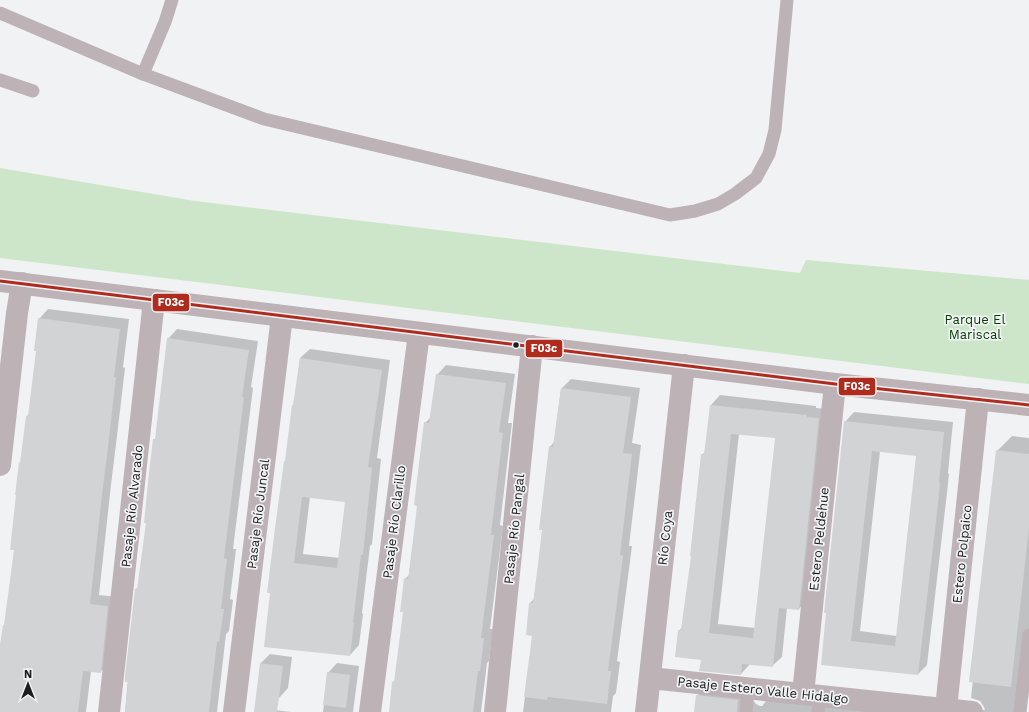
<svg xmlns="http://www.w3.org/2000/svg" width="1029" height="712" viewBox="0 0 1029 712" font-family="'Work Sans',sans-serif">
<style>
.green{fill:#cde6ca}
.shadow{fill:#0003;fill-rule:evenodd}
.building{fill:#d2d3d4;fill-rule:evenodd}
.lines{fill:none;stroke-linecap:round;stroke-linejoin:round}
.lane{stroke:#bdb2b6;stroke-width:13}
.street{stroke:#bdb2b6;stroke-width:22}
.bus-1-casing{stroke:#f0f2f4;stroke-width:6}
.bus-1{stroke:#af2b1e;stroke-width:3}
.bus-dot{fill:#1d1d1e;stroke:#f0f2f4;stroke-width:1.5}
.labels{text-anchor:middle;dominant-baseline:central;stroke-width:3.5;stroke-linejoin:round;paint-order:stroke}
.park-label{font-size:13px;fill:#053e00;stroke:#f0f2f4}
.street-label{font-size:13px;fill:#1d1d1e;stroke:#f0f2f4}
.line-badge{stroke:#f0f2f4;stroke-width:1.5}
.badge-label{font-size:11px;text-anchor:middle;font-weight:bold;fill:#fff}
</style>
<rect width="100%" height="100%" fill="#f1f2f3"/>
<path class="green" d="M 0,168 L 195,201 L 800,273 L 806,260 L 1029,280 L 1029,384 L 0,258 Z"/>
<g class="shadow">
<path d="M 48,309 L 129,319 L 123,367 L 125,368 L 117,436 L 111,485 L 99,595 L 117,597 L 110,663 L 100,672 L 91,671 L 86,712 L 0,712 L 0,654 L 6,624 L 15,549 L 20,463 L 22,461 L 27,416 L 29,414 L 37,350 L 39,319 Z"/>
<path d="M 177,329 L 258,341 L 251,387 L 253,388 L 233,549 L 236,549 L 230,599 L 233,600 L 229,631 L 226,634 L 217,712 L 125,712 L 136,589 L 139,586 L 147,522 L 154,440 L 156,438 L 168,339 Z"/>
<path d="M 310,349 L 390,360 L 377,458 L 381,459 L 372,544 L 370,546 L 362,613 L 363,614 L 359,645 L 350,655 L 265,646 L 300,358 ZM 310,497 L 347,501 L 340,558 L 303,554 Z"/>
<path d="M 446,365 L 515,374 L 508,423 L 512,423 L 500,525 L 503,526 L 490,629 L 493,629 L 489,661 L 487,663 L 481,712 L 390,712 L 393,682 L 395,680 L 404,611 L 405,579 L 409,575 L 418,505 L 425,423 L 431,417 L 437,375 Z"/>
<path d="M 571,379 L 640,388 L 632,443 L 641,445 L 629,546 L 632,546 L 617,661 L 620,662 L 616,693 L 613,696 L 611,712 L 523,712 L 533,635 L 527,634 L 530,603 L 534,599 L 539,564 L 550,447 L 554,442 L 561,389 Z"/>
<path d="M 720,395 L 816,406 L 816,408 L 828,409 L 808,599 L 799,609 L 787,608 L 782,657 L 772,666 L 750,664 L 741,674 L 702,659 L 679,631 L 682,627 L 692,555 L 702,455 L 706,451 L 711,405 ZM 739,434 L 776,437 L 755,628 L 718,624 Z"/>
<path d="M 854,412 L 953,422 L 948,473 L 949,474 L 947,493 L 927,665 L 918,674 L 822,664 L 845,422 ZM 880,451 L 917,455 L 897,636 L 860,631 Z"/>
<path d="M 1012,436 L 1029,438 L 1029,667 L 1020,712 L 980,712 L 982,710 L 985,710 L 984,707 L 980,701 L 971,698 L 997,451 Z"/>
<path d="M 270,654 L 292,657 L 288,688 L 279,698 L 261,663 Z"/>
<path d="M 337,663 L 359,666 L 353,712 L 323,712 L 328,673 Z"/>
<path d="M 712,681 L 753,700 L 756,704 L 760,706 L 762,706 L 769,698 L 895,712 L 695,712 L 697,696 Z"/>
<path d="M 266,709 L 291,712 L 263,712 Z"/>
</g>
<g class="building">
<path d="M 38,318 L 120,329 L 114,377 L 116,377 L 108,447 L 102,495 L 90,604 L 108,606 L 101,673 L 83,671 L 78,712 L 0,712 L 0,645 L 3,625 L 4,625 L 14,550 L 10,550 L 16,495 L 15,495 L 19,462 L 20,463 L 26,416 L 28,416 L 36,351 L 34,351 Z"/>
<path d="M 167,338 L 249,350 L 242,397 L 244,397 L 224,558 L 227,559 L 221,609 L 224,609 L 219,642 L 217,641 L 209,712 L 125,712 L 128,682 L 125,682 L 125,676 L 135,589 L 137,589 L 146,523 L 144,523 L 149,472 L 153,439 L 155,439 Z"/>
<path d="M 300,358 L 382,370 L 368,467 L 372,468 L 363,555 L 361,555 L 353,623 L 354,623 L 350,656 L 264,647 L 270,593 L 267,593 L 275,528 L 284,461 L 285,461 L 292,405 L 293,405 ZM 302,497 L 345,502 L 337,568 L 294,563 Z"/>
<path d="M 436,374 L 506,383 L 499,432 L 503,433 L 491,535 L 494,535 L 481,638 L 484,638 L 480,671 L 478,671 L 473,712 L 389,712 L 392,682 L 394,682 L 403,612 L 400,612 L 404,578 L 408,579 L 413,540 L 417,506 L 414,505 L 424,422 L 429,423 Z"/>
<path d="M 561,388 L 631,397 L 623,453 L 632,454 L 620,555 L 623,556 L 608,671 L 611,671 L 607,704 L 548,697 L 547,700 L 524,697 L 532,636 L 526,635 L 529,603 L 533,603 L 538,564 L 542,530 L 539,530 L 549,446 L 553,447 Z"/>
<path d="M 710,405 L 807,415 L 807,417 L 819,418 L 799,610 L 779,608 L 773,667 L 742,664 L 741,675 L 699,671 L 701,660 L 675,657 L 678,630 L 681,630 L 691,556 L 690,556 L 701,454 L 704,455 ZM 731,434 L 775,438 L 753,638 L 709,633 Z"/>
<path d="M 844,421 L 944,432 L 939,483 L 940,483 L 938,504 L 918,675 L 821,665 L 826,613 L 824,613 ZM 872,451 L 916,456 L 895,646 L 851,641 Z"/>
<path d="M 996,450 L 1029,454 L 1029,528 L 1011,687 L 969,682 Z"/>
<path d="M 260,663 L 283,666 L 277,712 L 254,712 Z"/>
<path d="M 327,672 L 350,675 L 346,708 L 323,705 Z"/>
<path d="M 696,695 L 738,700 L 737,712 L 694,712 Z"/>
</g>
<g class="lines">
<g class="lane">
<path d="M 0,13 L 143,74 L 264,119 L 670,215 L 695,211 L 718,204 L 735,194 L 756,178 L 769,154 L 775,130 L 787,0"/>
<path d="M 143,74 L 165,22 L 172,0"/>
<path d="M 0,80 L 33,91"/>
<path d="M 746,712 L 748,688"/>
<path d="M 818,712 L 820,696"/>
<path d="M 1020,712 L 1029,635"/>
</g>
<g class="street">
<path d="M 0,281 L 835,384 L 1029,405"/>
<path d="M 0,465 L 17,313 L 22,283"/>
<path d="M 650,678 L 972,712"/>
<path d="M 803,694 L 835,384"/>
<path d="M 946,709 L 978,399"/>
<path d="M 109,712 L 154,300"/>
<path d="M 234,712 L 282,316"/>
<path d="M 370,712 L 419,333"/>
<path d="M 495,712 L 532,346"/>
<path d="M 646,712 L 684,365"/>
</g>
<defs>
<path id="bus-1" d="M 0,281 L 835,384 L 1029,405"/>
</defs>
<use href="#bus-1" class="bus-1-casing"/>
<use href="#bus-1" class="bus-1"/>
</g>
<circle class="bus-dot" cx="516" cy="345" r="3.5"/>
<g class="labels">
<g class="park-label">
<text x="975" y="319">Parque El<tspan x="975" dy="15">Mariscal</tspan></text>
</g>
<g class="street-label">
<text transform="translate(132 506) rotate(-84)">Pasaje Río Alvarado</text>
<text transform="translate(258 514) rotate(-83)">Pasaje Río Juncal</text>
<text transform="translate(394 522) rotate(-83)">Pasaje Río Clarillo</text>
<text transform="translate(514 529) rotate(-84)">Pasaje Río Pangal</text>
<text transform="translate(665 538) rotate(-84)">Río Coya</text>
<text transform="translate(819 539) rotate(-84)">Estero Peldehue</text>
<text transform="translate(962 554) rotate(-84)">Estero Polpaico</text>
<text transform="translate(763 690) rotate(6)">Pasaje Estero Valle Hidalgo</text>
</g>
</g>
<g class="line-badge">
<rect x="152" y="293" width="38" height="19" rx="4" fill="#af2b1e"/>
<rect x="525" y="339" width="38" height="19" rx="4" fill="#af2b1e"/>
<rect x="838" y="377" width="38" height="19" rx="4" fill="#af2b1e"/>
</g>
<g class="badge-label">
<text x="171" y="306">F03c</text>
<text x="544" y="352">F03c</text>
<text x="857" y="390">F03c</text>
</g>
<g transform="translate(28 684)" stroke="#f0f2f4" stroke-width="3" paint-order="stroke">
<path d="M0-3L7 15L0 10L-7 15Z" fill="#1d1d1e"/>
<text y="-6" font-size="11" font-weight="bold" text-anchor="middle" fill="#1d1d1e">N</text>
</g>
</svg>
